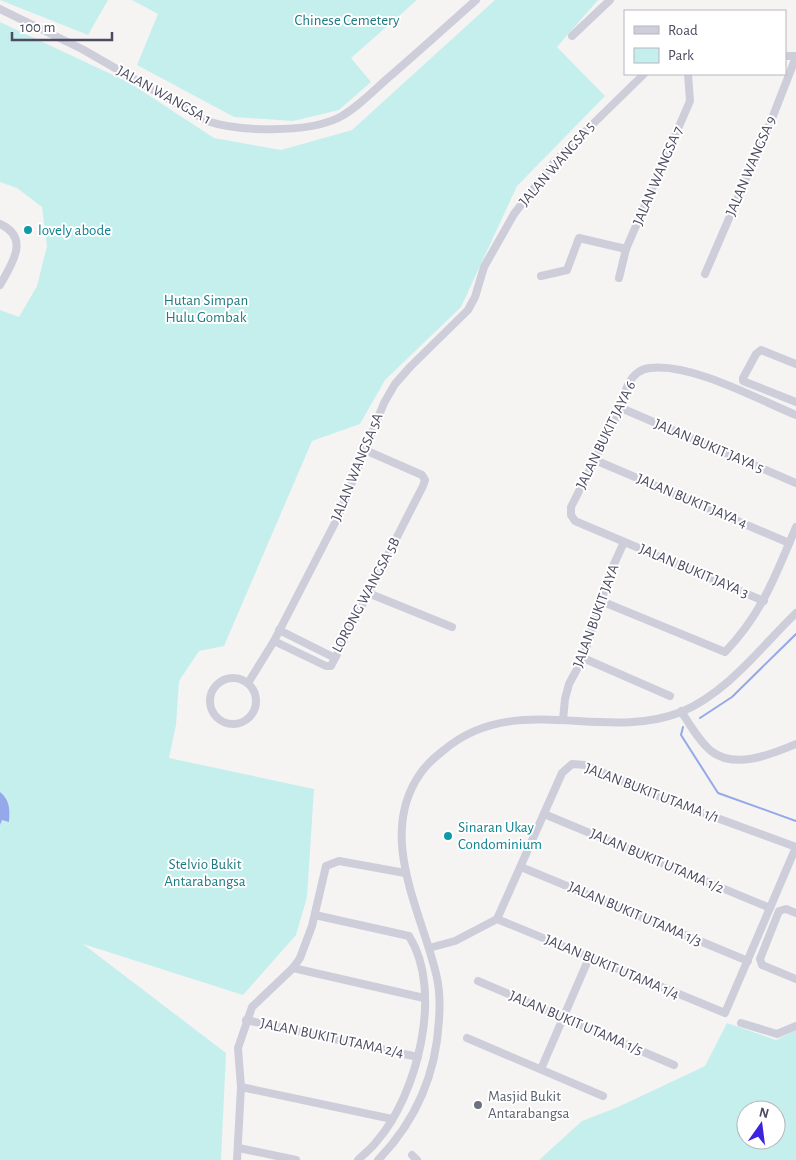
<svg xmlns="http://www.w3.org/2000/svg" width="796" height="1160" viewBox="0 0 796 1160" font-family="'Alegreya Sans',sans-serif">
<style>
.green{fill:#c5efed;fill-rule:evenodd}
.water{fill:#95a8e9}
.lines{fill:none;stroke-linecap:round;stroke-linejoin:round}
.stream{stroke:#95a8e9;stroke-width:2}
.minor{stroke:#cecedb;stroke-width:8}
.culture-dot{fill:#0f9aa8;stroke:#fff;stroke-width:2}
.worship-dot{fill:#6b7280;stroke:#fff;stroke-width:2}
.labels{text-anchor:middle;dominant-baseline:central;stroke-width:4;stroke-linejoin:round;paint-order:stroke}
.park-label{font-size:15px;fill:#1d7a80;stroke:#fff}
.street-label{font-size:15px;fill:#4c4b60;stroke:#fff}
.culture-label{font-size:15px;fill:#0d838f;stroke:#fff;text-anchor:start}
.worship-label{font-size:15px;fill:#5b616d;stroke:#fff;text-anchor:start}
</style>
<rect width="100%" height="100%" fill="#f5f4f3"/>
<g class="green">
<path d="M 0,0 L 108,0 L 88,35 Z"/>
<path d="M 132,0 L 417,0 L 351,58 L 371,82 L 339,110 L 293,121 L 234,117 L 137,65 L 158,14 Z"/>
<path d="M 495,0 L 598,0 L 557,47 L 605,96 L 517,186 L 461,307 L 385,380 L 360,424 L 312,441 L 224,646 L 199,651 L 179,681 L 176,725 L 169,758 L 314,789 L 307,897 L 296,935 L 243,995 L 83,944 L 226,1053 L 221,1160 L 0,1160 L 0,310 L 19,317 L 37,286 L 47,246 L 42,207 L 17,188 L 0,182 L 0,22 L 130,83 L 214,138 L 281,150 L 352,130 Z"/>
<path d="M 727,1023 L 776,1040 L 796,1030 L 796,1160 L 539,1160 L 582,1121 L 618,1107 L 705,1066 ZM 746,1110 L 776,1110 L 776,1140 L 746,1140 Z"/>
</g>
<path class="water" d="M 0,792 C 10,800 10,810 9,822 L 2,820 L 0,825 Z"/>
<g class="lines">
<g class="stream">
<path d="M 700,718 L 732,697 L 796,634"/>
<path d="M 683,727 L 681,735 L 718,793 L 796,821"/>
</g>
<g class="minor">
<path d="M 0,9 L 82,49 L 207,121 C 239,132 307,133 338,118 C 356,109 373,91 388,78 C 418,52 447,26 476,0"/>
<path d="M 572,36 L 610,0"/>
<path d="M 785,56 L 796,56"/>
<path d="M 0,224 C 31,238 11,265 0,285"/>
<path d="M 705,274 L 771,121 L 796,57"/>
<path d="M 541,276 L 567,270 L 579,238 L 626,249"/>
<path d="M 619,278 L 626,249 L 690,101 L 688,74"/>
<path d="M 796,364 L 761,350 L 756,354 L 743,378 L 743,381 L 796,402"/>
<path d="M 621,408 L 796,483"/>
<path d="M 595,460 L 789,543"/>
<path d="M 368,593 L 452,627"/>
<path d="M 601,601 L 725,652 C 762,614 776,574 796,527"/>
<path d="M 764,601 L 575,521 L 571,515 L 571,507 L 621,408 C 624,392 630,370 650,368 C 692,363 757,399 796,415"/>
<path d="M 279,630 L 335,658"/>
<path d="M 274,641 L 326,666 L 331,666 L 423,486 L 425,480 L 422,475 L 365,450"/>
<path d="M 583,658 L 670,696"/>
<circle cx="233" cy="701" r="23"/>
<path d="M 248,683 L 274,641 L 338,517 L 384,403 L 395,384 L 410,367 L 468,310 L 475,297 L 484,267 L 514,214 L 555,161 L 644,74"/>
<path d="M 681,711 C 690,725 699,741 711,751 C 735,770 772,754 796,744"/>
<path d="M 563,720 L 565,699 L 569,684 L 583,658 L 610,573 L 624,542"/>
<path d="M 544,814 L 770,908"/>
<path d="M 521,867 L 748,961"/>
<path d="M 796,913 L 786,909 L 779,911 L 760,959 L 762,965 L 796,979"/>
<path d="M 315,915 L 409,936 C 444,991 417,1095 377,1141 C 372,1148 364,1154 358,1160"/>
<path d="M 429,948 L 455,941 L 497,919 L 562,773 L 572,764 L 585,765 L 665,799 L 796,847 L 725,1013 L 497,919"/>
<path d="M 293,968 L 424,998"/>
<path d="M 478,981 L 674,1065"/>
<path d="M 246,1020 L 418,1057"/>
<path d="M 741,1023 L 777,1034 L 796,1026"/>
<path d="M 467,1038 L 603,1096"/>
<path d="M 541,1069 L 589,958"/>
<path d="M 241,1087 L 392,1119"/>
<path d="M 239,1148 L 296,1160"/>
<path d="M 412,1155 L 417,1160"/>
<path d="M 237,1160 L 241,1087 L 238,1048 L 252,1007 L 293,968 L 300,958 L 312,926 L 326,866 L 339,861 L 405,873"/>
<path d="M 378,1160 C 416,1121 436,1075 439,1020 C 440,1006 440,992 437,978 C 423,914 376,837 420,774 C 426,765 435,757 444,750 C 515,690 602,743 681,712 C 727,693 761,647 796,613"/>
</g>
</g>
<g class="culture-dot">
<circle cx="28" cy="230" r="5"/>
<circle cx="448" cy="836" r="5"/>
</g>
<circle class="worship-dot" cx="478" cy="1105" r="5"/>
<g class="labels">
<g class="park-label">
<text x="347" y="20">Chinese Cemetery</text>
<text x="206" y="300">Hutan Simpan<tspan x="206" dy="17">Hulu Gombak</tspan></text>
<text x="205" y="864">Stelvio Bukit<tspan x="205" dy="17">Antarabangsa</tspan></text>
</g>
<g class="street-label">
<text transform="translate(164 95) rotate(29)">JALAN WANGSA 1</text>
<text transform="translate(557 164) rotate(-49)">JALAN WANGSA 5</text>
<text transform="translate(751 166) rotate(-67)">JALAN WANGSA 9</text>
<text transform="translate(658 176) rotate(-67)">JALAN WANGSA 7</text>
<text transform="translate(606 435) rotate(-64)">JALAN BUKIT JAYA 6</text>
<text transform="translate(709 446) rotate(23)">JALAN BUKIT JAYA 5</text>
<text transform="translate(357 467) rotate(-68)">JALAN WANGSA 5A</text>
<text transform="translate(692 501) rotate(23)">JALAN BUKIT JAYA 4</text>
<text transform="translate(694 571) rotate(23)">JALAN BUKIT JAYA 3</text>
<text transform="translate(366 595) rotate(-62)">LORONG WANGSA 5B</text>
<text transform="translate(596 616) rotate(-70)">JALAN BUKIT JAYA</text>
<text transform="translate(652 793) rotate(21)">JALAN BUKIT UTAMA 1/1</text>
<text transform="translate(657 861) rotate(23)">JALAN BUKIT UTAMA 1/2</text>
<text transform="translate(635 914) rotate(23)">JALAN BUKIT UTAMA 1/3</text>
<text transform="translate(612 967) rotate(23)">JALAN BUKIT UTAMA 1/4</text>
<text transform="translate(576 1023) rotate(23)">JALAN BUKIT UTAMA 1/5</text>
<text transform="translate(332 1038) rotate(12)">JALAN BUKIT UTAMA 2/4</text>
</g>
<g class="culture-label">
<text x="38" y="230">lovely abode</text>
<text x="458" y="827">Sinaran Ukay<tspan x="458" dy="17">Condominium</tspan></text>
</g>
<g class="worship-label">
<text x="488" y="1096">Masjid Bukit<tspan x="488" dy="17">Antarabangsa</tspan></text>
</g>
</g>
<rect x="624" y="10" width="162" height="65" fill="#ffffff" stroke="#b7b7bf"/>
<rect x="634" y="26" width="25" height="8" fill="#cecedb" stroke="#b7b7bf"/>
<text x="668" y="35" font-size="15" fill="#4c4b60">Road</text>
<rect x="634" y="48" width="25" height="15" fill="#c5efed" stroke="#b7b7bf"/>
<text x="668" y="60" font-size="15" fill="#4c4b60">Park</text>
<g transform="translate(761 1125) rotate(14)"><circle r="24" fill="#ffffff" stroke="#b7b7bf"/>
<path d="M0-4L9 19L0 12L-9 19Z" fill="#3c24de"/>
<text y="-8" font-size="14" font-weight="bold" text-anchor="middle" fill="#4c4b60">N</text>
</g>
<path d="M12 32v8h100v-8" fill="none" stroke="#4c4b60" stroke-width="2.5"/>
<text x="20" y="32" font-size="15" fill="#4c4b60" stroke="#ffffff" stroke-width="4" paint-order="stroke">100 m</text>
</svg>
